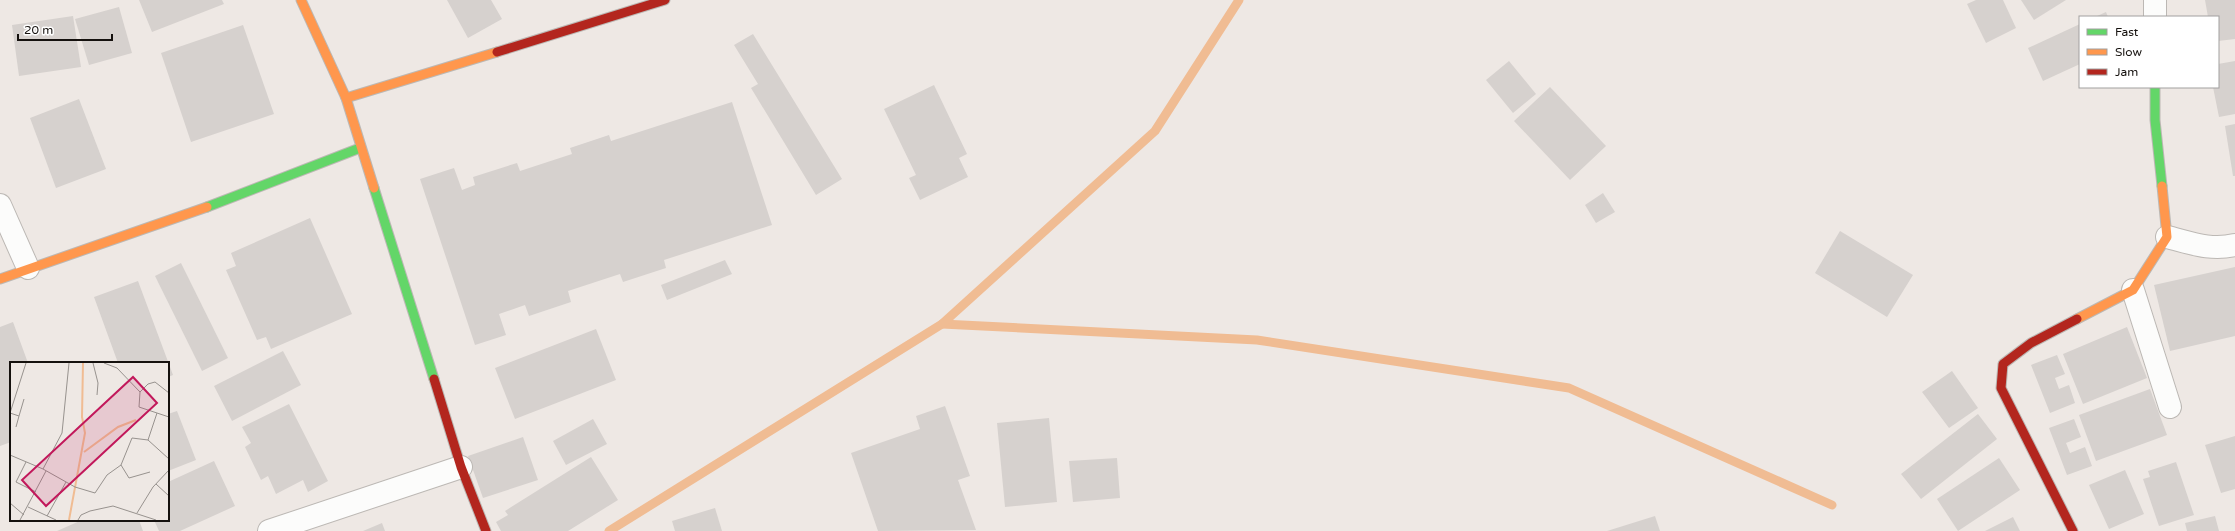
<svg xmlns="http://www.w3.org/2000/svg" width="2235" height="531" viewBox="0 0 2235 531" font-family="'Varela Round',sans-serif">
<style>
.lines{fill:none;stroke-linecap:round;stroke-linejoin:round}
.stream{stroke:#f0bc93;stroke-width:9}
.building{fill:#d6d1ce}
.street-casing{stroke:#bcb8b4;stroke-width:24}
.fast-casing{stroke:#bcb8b4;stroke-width:11}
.slow-casing{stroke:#bcb8b4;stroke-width:11}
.jam-casing{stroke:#bcb8b4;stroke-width:11}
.street{stroke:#fcfcfb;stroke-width:22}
.fast{stroke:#63d668;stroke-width:9}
.slow{stroke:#ff974d;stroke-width:9}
.jam{stroke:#b3261e;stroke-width:9}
.inset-river{fill:none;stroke:#f0bc93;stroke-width:2}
.inset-road{fill:none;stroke:#97928e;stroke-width:1}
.view{fill:#c2185b;fill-opacity:0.15;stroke:#c2185b;stroke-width:2}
.inset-edge{fill:none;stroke:#15110e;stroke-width:2}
</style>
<rect width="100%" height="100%" fill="#eee8e4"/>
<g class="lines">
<g class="stream">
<path d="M 942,324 L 1257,340 L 1569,388 L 1832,505"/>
<path d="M 609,531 L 942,324 L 1155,131 L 1239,0"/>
</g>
</g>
<g class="building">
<path d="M 139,0 L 222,0 L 224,4 L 152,32 Z"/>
<path d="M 447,0 L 491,0 L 502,19 L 468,38 Z"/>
<path d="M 1976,0 L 2003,0 L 2016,28 L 1986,43 L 1967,4 Z"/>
<path d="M 2021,0 L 2066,0 L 2034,20 Z"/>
<path d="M 2205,0 L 2235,0 L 2235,39 L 2218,41 L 2218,17 L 2208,17 Z"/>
<path d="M 119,7 L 132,53 L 89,65 L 75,19 Z"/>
<path d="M 2106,12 L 2108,17 L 2095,17 Z"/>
<path d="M 73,16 L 81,67 L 19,76 L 12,25 Z"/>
<path d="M 2080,24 L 2080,64 L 2043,81 L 2028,48 Z"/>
<path d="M 243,25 L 274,114 L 191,142 L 161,53 Z"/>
<path d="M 753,34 L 842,179 L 816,195 L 751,88 L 758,84 L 734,45 Z"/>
<path d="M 1509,61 L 1536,94 L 1513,113 L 1486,80 Z"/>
<path d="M 2235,61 L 2235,114 L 2219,117 L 2213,87 L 2218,87 L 2218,64 Z"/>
<path d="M 934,85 L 967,154 L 959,158 L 968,177 L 920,200 L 909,178 L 916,175 L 884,109 Z"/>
<path d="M 1550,87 L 1606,146 L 1570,180 L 1514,121 Z"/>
<path d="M 79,99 L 106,169 L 56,188 L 30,118 Z"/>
<path d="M 732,102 L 772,225 L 664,260 L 666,268 L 623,282 L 620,274 L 568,291 L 571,302 L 529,316 L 525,305 L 499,314 L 506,335 L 475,345 L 420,179 L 454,168 L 462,190 L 475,185 L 473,177 L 517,163 L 520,171 L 572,154 L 570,148 L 609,135 L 611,141 Z"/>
<path d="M 2235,124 L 2235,176 L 2233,176 L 2225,126 Z"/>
<path d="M 1603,193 L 1615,212 L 1596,223 L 1585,205 Z"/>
<path d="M 310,218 L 352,314 L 271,349 L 266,337 L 257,340 L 226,270 L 236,266 L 231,253 Z"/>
<path d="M 1840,231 L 1913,275 L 1887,317 L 1815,273 Z"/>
<path d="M 725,260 L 732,274 L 667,300 L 661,285 Z"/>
<path d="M 181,263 L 228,358 L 202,371 L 155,276 Z"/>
<path d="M 2235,267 L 2235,336 L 2170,351 L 2154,285 Z"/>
<path d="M 138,281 L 173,375 L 168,377 L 168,363 L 118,363 L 94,297 Z"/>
<path d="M 13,322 L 28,363 L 11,363 L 11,442 L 0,446 L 0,327 Z"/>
<path d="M 2127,327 L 2147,378 L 2083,404 L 2063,354 Z"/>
<path d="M 596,329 L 616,380 L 515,419 L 495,368 Z"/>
<path d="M 283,351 L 301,385 L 232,421 L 214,386 Z"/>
<path d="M 2057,355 L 2065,374 L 2055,378 L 2059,389 L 2069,385 L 2075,403 L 2050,413 L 2031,365 Z"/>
<path d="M 1952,371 L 1978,408 L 1949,428 L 1922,392 Z"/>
<path d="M 2150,389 L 2167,435 L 2096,461 L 2079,415 Z"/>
<path d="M 289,404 L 328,481 L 308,492 L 303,480 L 276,494 L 268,476 L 261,480 L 245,447 L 251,443 L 242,427 Z"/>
<path d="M 945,406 L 970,476 L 958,480 L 976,530 L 878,531 L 851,453 L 920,429 L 916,416 Z"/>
<path d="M 177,411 L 196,460 L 168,471 L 168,414 Z"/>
<path d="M 1978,414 L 1997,439 L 1921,499 L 1901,474 Z"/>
<path d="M 1049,418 L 1057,502 L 1005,507 L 997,423 Z"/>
<path d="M 593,419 L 607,444 L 566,465 L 553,441 Z"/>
<path d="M 2074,419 L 2081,437 L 2066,443 L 2070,453 L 2085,447 L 2092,466 L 2067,475 L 2049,428 Z"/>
<path d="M 2235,436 L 2235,489 L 2221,493 L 2205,445 Z"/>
<path d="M 523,437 L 538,480 L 483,498 L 468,456 Z"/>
<path d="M 591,457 L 618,500 L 568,531 L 501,531 L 496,522 L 508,515 L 505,511 Z"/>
<path d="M 1117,458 L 1120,498 L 1073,502 L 1069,461 Z"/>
<path d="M 1999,458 L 2020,490 L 1958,531 L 1937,499 Z"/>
<path d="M 214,461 L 235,506 L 180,531 L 159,531 L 154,520 L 168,520 L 168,482 Z"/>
<path d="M 2176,462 L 2194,515 L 2159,526 L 2143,479 L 2150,477 L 2148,471 Z"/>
<path d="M 2125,470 L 2144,514 L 2109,529 L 2089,485 Z"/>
<path d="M 715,508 L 722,531 L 675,531 L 672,521 Z"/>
<path d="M 1655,516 L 1660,531 L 1607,531 Z"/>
<path d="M 2215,516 L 2219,531 L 2187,531 L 2185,523 Z"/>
<path d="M 2013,517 L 2020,531 L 1985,531 Z"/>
<path d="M 82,520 L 139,520 L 143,531 L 57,531 Z"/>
<path d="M 382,523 L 385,531 L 363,531 Z"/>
</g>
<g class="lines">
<defs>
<g id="street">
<path d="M 2155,0 L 2155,17"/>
<path d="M 0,205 L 28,268"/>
<path d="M 2167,237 C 2191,243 2211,251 2235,245"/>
<path d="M 2133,290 L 2170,407"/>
<path d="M 269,531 L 461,467"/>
</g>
<g id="fast">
<path d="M 2155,87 L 2155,120 L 2162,186"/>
<path d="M 374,188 L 434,379"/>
<path d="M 207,207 L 360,148"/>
</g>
<g id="slow">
<path d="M 301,0 L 346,98 L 374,188"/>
<path d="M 346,98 L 497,52"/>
<path d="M 0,279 L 207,207"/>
<path d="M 2077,319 L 2133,290 L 2167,237 L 2162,186"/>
</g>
<g id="jam">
<path d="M 497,52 L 665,0"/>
<path d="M 434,379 L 461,467 L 486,531"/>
<path d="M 2073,531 L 2001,388 L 2003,364 L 2031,343 L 2077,319"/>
</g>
</defs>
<use href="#street" class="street-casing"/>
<use href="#fast" class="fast-casing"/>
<use href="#slow" class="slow-casing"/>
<use href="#jam" class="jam-casing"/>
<use href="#street" class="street"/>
<use href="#fast" class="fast"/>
<use href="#slow" class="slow"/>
<use href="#jam" class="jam"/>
</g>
<g transform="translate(10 362)">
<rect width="159" height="159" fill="#eee8e4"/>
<path class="inset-river" d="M 74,90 L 108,65 L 126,58M 59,158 L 75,71 L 72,55 L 73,1"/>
<path class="inset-road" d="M 83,1 L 88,21 L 87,33M 94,1 L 107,6 L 130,30 L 129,45 L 159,55M 130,30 L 138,22 L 145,20 L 159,31M 0,51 L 16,1M 0,51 L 9,54 L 6,65M 9,54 L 14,37M 138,78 L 159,97M 0,93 L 33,107 L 65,125 L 85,131 L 97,113 L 111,103 L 122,76 L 138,78 L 147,51M 16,100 L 6,120 L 26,130M 111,103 L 119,116 L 140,110M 33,107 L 52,71 L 59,1M 146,122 L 159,134M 0,141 L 14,153M 18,145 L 46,158M 127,151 L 143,125 L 159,108M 37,154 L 56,120M 10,158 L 36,109M 68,158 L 71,153 L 80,149 L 103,144 L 146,158"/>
<path class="view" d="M 123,15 L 147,41 L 36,144 L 12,118 Z"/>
<rect width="159" height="159" class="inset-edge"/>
</g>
<rect x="2079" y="16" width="140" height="72" fill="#ffffff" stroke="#a1a09f"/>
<rect x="2087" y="29" width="20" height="6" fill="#63d668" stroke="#a1a09f"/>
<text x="2115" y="36" font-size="12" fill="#15110e">Fast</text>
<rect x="2087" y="49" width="20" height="6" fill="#ff974d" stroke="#a1a09f"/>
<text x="2115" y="56" font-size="12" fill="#15110e">Slow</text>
<rect x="2087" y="69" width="20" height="6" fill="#b3261e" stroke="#a1a09f"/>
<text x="2115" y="76" font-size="12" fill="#15110e">Jam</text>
<path d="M18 34v6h94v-6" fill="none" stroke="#15110e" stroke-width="2"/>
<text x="24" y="34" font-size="12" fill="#15110e" stroke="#ffffff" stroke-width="3" paint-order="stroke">20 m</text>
</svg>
